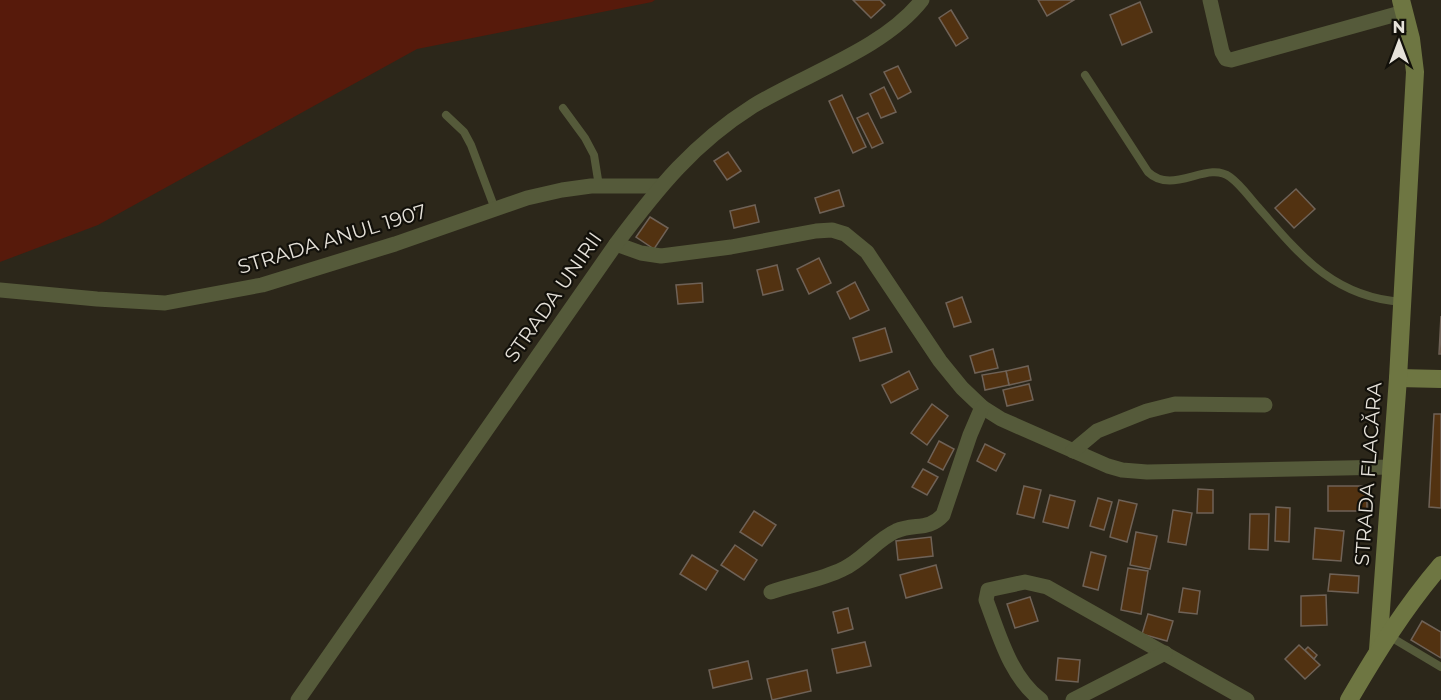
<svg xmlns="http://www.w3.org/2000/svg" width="1441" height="700" viewBox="0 0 1441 700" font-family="Montserrat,sans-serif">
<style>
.green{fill:#571a0b}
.building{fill:#523211;stroke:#6f6257;stroke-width:1.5}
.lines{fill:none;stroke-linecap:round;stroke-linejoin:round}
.lane{stroke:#555a3a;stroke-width:8}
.street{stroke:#555a3a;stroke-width:15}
.secondary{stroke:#6e7642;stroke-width:18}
.labels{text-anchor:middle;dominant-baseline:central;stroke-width:4.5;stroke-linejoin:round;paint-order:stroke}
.street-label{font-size:20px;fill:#e6e2da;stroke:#12100a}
</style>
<rect width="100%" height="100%" fill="#2c271a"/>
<path class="green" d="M 0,0 L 655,0 L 652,2 L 417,49 L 98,225 L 0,262 Z"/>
<g class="building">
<path d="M 853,0 L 880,0 L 885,5 L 871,18 Z"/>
<path d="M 1038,0 L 1074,0 L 1047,16 Z"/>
<path d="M 1140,2 L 1152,32 L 1122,45 L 1110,15 Z"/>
<path d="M 951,10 L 968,38 L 956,46 L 939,18 Z"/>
<path d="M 898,66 L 911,92 L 898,99 L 884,72 Z"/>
<path d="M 884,87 L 896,112 L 881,118 L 870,94 Z"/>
<path d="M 842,95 L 866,147 L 853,153 L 829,101 Z"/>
<path d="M 868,113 L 883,143 L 872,148 L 857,118 Z"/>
<path d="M 728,152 L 741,171 L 727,180 L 714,161 Z"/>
<path d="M 1296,189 L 1315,209 L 1294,228 L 1275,208 Z"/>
<path d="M 839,190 L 844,206 L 820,213 L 815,198 Z"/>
<path d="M 755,205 L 759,222 L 734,228 L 730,211 Z"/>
<path d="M 650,217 L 668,228 L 654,249 L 636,237 Z"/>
<path d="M 819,258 L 831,283 L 809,294 L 797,269 Z"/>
<path d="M 777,265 L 783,290 L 763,295 L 757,270 Z"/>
<path d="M 855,282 L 869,310 L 850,319 L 837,292 Z"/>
<path d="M 702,283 L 703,302 L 678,304 L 676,285 Z"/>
<path d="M 962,297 L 971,322 L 954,327 L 946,303 Z"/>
<path d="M 1441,316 L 1441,354 L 1439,354 Z"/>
<path d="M 885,328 L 892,352 L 860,361 L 853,338 Z"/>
<path d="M 993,349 L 998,368 L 975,373 L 970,356 Z"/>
<path d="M 1028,366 L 1031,380 L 1009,385 L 1006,371 Z"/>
<path d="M 909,371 L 918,389 L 891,403 L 882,385 Z"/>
<path d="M 1006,371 L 1009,385 L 985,390 L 982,375 Z"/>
<path d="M 1029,384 L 1033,400 L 1007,406 L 1003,390 Z"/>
<path d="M 932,404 L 948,416 L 927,445 L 911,433 Z"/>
<path d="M 1434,414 L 1441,414 L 1441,508 L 1429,507 Z"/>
<path d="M 939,441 L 954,449 L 943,470 L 928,462 Z"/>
<path d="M 985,444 L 1005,454 L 996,471 L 977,461 Z"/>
<path d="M 923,469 L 938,477 L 927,495 L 912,487 Z"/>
<path d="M 1024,486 L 1041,490 L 1034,518 L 1017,514 Z"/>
<rect x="1328" y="486" width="39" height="25"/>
<path d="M 1198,489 L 1213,490 L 1213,513 L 1197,513 Z"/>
<path d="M 1050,495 L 1075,501 L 1068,528 L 1043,522 Z"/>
<path d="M 1098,498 L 1112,502 L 1104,530 L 1090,526 Z"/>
<path d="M 1119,500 L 1137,504 L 1127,542 L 1110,537 Z"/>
<path d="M 1276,507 L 1290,508 L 1289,542 L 1275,541 Z"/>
<path d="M 1173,510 L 1192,513 L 1186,545 L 1168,542 Z"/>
<path d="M 754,511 L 776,525 L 762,546 L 740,532 Z"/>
<path d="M 1250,514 L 1269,514 L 1268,550 L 1249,549 Z"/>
<path d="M 1315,528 L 1344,531 L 1341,561 L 1313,559 Z"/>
<path d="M 1136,532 L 1157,536 L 1150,569 L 1130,565 Z"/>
<path d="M 931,537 L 933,556 L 898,560 L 896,541 Z"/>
<path d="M 735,545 L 757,560 L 744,580 L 721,565 Z"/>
<path d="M 1091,552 L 1106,556 L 1098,590 L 1083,586 Z"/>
<path d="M 692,555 L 718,571 L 706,590 L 680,574 Z"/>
<path d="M 936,565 L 942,588 L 906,598 L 900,575 Z"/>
<path d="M 1128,568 L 1148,571 L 1141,614 L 1121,610 Z"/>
<path d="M 1330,574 L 1359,576 L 1358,593 L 1328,591 Z"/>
<path d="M 1183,588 L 1200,591 L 1197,614 L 1179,612 Z"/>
<path d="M 1326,595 L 1327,625 L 1301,626 L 1301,596 Z"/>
<path d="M 1030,597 L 1038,621 L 1015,628 L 1007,604 Z"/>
<path d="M 848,608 L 853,629 L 838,633 L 833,612 Z"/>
<path d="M 1148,614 L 1173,621 L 1167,641 L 1142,634 Z"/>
<path d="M 1422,621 L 1441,632 L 1441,658 L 1411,640 Z"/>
<path d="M 865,642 L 871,666 L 837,673 L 832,649 Z"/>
<path d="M 1299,645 L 1320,665 L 1305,679 L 1285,659 Z"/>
<path d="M 1308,647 L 1317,655 L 1314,659 L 1305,650 Z"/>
<path d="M 1058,658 L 1080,660 L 1078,682 L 1056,680 Z"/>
<path d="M 748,661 L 752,679 L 713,688 L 709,670 Z"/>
<path d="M 807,670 L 811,691 L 772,700 L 767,679 Z"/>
</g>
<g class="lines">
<g class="lane">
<path d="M 1085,75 L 1148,172 C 1173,196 1207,160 1230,177 C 1241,185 1249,197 1258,207 C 1300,255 1333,297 1402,302"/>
<path d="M 563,108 L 585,138 L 594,155 L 599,186"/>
<path d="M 446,115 L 464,132 L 471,145 L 495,209"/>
<path d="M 1389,636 L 1441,667"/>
</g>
<g class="street">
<path d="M 1210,0 L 1222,52 L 1226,59 L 1231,60 L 1404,12"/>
<path d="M 616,244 L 641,253 L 661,256 L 731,247 L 816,231 L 832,230 L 845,234 L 867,252 L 940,361 L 962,388 L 982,407 L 1001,419 L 1108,466 L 1122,470 L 1147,472 L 1391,467"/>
<path d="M 0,290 L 97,299 L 165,303 L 262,285 L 395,244 L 527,198 L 562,190 L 591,186 L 660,186"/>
<path d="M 1073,451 L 1097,431 L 1147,411 L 1175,404 L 1265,405"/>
<path d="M 771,592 C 794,584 821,580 843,569 C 863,560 876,540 896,531 C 915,523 928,531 943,515 L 970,435 L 982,407"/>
<path d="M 298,700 L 616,244 C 658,188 693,144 753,106 C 805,74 884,49 922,0"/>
<path d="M 1041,700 C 1010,677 999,634 986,600 L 988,590 L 1025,582 L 1047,587 L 1247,700"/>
<path d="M 1073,700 L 1165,653"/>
</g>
<g class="secondary">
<path d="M 1398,378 L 1441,379"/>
<path d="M 1378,650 L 1398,378 L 1415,72 L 1411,39 L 1401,0"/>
<path d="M 1349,700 C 1377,652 1405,607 1441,565"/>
</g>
</g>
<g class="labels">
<g class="street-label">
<text transform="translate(332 239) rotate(-17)">STRADA ANUL 1907</text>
<text transform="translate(553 297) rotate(-55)">STRADA UNIRII</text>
<text transform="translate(1368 474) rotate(-86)">STRADA FLACĂRA</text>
</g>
</g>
<g transform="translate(1399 42)" stroke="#12100a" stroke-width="4.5" paint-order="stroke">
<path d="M0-4.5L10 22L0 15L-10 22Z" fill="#e6e2da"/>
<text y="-9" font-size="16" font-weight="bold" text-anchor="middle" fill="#e6e2da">N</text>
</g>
</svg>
